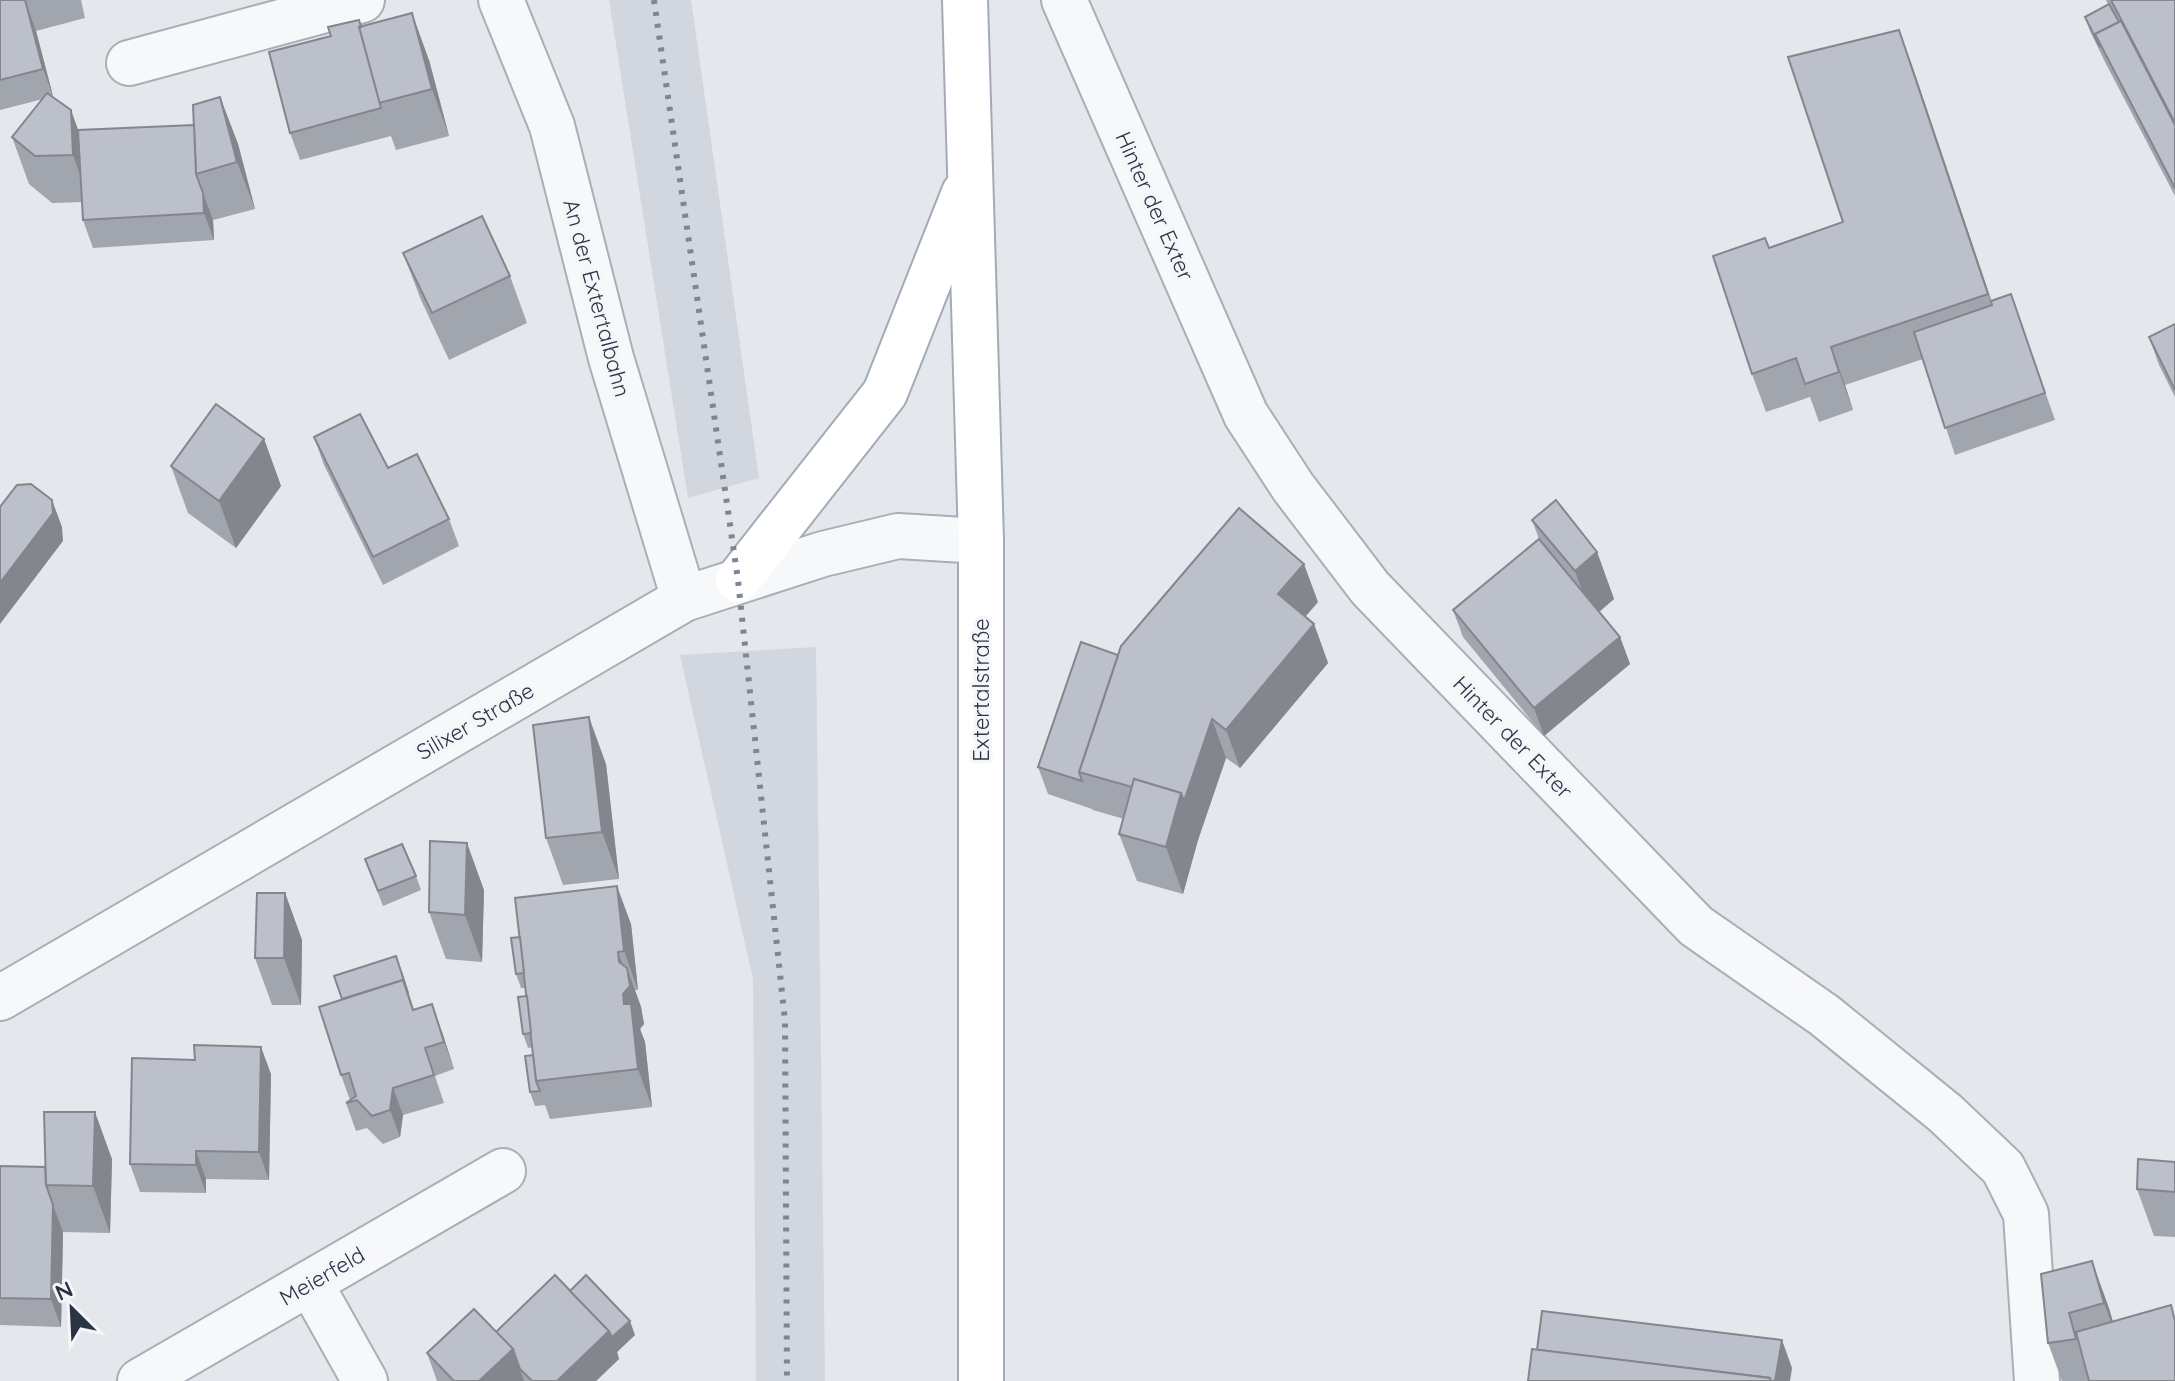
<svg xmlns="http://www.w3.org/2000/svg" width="2175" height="1381" viewBox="0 0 2175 1381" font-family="Quicksand,sans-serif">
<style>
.built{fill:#d2d6de}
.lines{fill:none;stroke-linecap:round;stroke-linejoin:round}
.minor-casing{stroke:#a9aeb7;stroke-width:48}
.major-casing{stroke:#a3abb8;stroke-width:48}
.minor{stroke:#f7f8fa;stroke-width:44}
.major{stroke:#fff;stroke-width:44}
.rail{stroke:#7d8696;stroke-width:6;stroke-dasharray:4 8;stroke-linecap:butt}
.wall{fill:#a1a5ae}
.shaded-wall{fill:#83868d}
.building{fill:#bbc0ca;stroke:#83868d;stroke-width:2}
.labels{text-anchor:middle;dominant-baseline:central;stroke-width:7;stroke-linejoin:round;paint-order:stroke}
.street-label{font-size:22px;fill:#2b3445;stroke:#f4f6f9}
</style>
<rect width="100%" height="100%" fill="#e4e7ec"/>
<g class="built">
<path d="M 609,0 L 691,0 L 759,478 L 688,498 Z"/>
<path d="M 816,647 L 825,1381 L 756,1381 L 753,979 L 680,655 Z"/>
</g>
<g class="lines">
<defs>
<g id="minor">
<path d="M 501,0 L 552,126 L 611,358 L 684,599"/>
<path d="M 1064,0 L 1246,415 L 1293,487 L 1370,588 L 1696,926 L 1824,1015 L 1945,1113 L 2003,1168 L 2026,1214 L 2037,1381"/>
<path d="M 129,63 L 362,0"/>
<path d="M 0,998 L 684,599 L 823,554 L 898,536 L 981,541"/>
<path d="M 310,1283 L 365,1381"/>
<path d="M 140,1381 L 503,1171"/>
</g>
<g id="major">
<path d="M 965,0 L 981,541 L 981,1381"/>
<path d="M 738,580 L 885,393 L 964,193"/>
</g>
</defs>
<use href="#minor" class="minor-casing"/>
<use href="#major" class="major-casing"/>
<use href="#minor" class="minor"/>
<use href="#major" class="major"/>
<path class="rail" d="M 654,0 L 738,580 L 785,1021 L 787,1381"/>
</g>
<g class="wall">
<path d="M 0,0 L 81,0 L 85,18 L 36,31 L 53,96 L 78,130 L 194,125 L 220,97 L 238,144 L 255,209 L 213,220 L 214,240 L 93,248 L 83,220 L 82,202 L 52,203 L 29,184 L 12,137 L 43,99 L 0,110 Z"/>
<path d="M 2106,0 L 2175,0 L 2175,196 L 2105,62 L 2090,31 L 2085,17 L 2108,4 Z"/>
<path d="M 359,20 L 362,26 L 429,60 L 449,136 L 396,150 L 391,136 L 300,160 L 290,133 L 331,36 Z"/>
<path d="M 1899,30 L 1991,301 L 2011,294 L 2055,420 L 1955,455 L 1923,359 L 1845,385 L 1853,410 L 1819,422 L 1810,397 L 1766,412 L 1752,374 L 1769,248 L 1843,222 Z"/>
<path d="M 403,253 L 510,276 L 527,323 L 449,360 L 421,300 Z"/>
<path d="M 2175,324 L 2175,397 L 2159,365 L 2149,337 Z"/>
<path d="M 314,437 L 388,468 L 449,519 L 459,546 L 383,585 L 324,465 Z"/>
<path d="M 264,439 L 281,486 L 236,548 L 188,513 L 171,466 Z"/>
<path d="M 1532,520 L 1597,552 L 1614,599 L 1599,612 L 1620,637 L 1630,664 L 1544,736 L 1463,637 L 1453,610 L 1539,539 Z"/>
<path d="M 1318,602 L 1305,617 L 1314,624 L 1328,663 L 1240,768 L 1226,758 L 1198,840 L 1183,894 L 1137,881 L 1119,834 L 1124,819 L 1093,810 L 1092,809 L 1048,794 L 1038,767 L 1118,655 Z"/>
<path d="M 606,764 L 619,879 L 563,885 L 546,838 Z"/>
<path d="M 365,859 L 416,876 L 421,890 L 383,906 Z"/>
<path d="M 484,890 L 482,962 L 446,959 L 429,912 Z"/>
<path d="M 285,893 L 302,940 L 301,1005 L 272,1005 L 255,958 Z"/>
<path d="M 631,924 L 638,990 L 635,990 L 641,1007 L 644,1024 L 640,1029 L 645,1042 L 652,1107 L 550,1119 L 545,1105 L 535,1106 L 530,1092 L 533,1055 L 533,1047 L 528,1048 L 523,1034 L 527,996 L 526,988 L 521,988 L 516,974 L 520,937 Z"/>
<path d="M 402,971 L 414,1010 L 442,1032 L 454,1069 L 435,1076 L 444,1103 L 403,1115 L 400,1137 L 383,1144 L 367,1128 L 356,1131 L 346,1103 L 350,1100 L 341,1075 L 342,1000 Z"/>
<path d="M 271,1074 L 269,1180 L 206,1179 L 206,1193 L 140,1192 L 130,1164 Z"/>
<path d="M 112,1159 L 110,1233 L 63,1232 L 61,1327 L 0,1325 L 0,1166 L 45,1167 Z"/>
<path d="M 2175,1162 L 2175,1237 L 2154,1236 L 2137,1189 Z"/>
<path d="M 2092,1261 L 2113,1322 L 2175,1381 L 2062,1381 L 2048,1343 Z"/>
<path d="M 570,1291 L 635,1335 L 617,1352 L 619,1359 L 596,1381 L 437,1381 L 427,1353 L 496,1332 Z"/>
</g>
<g class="shaded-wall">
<path d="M 26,4 L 36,31 L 53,96 L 43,69 Z"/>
<path d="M 412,13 L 429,60 L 449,136 L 432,89 Z"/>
<path d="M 1899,30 L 1913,68 L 2002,332 L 1988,294 Z"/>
<path d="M 220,97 L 238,144 L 255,209 L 237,162 Z"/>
<path d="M 71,110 L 88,157 L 90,202 L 73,155 Z"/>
<path d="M 203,193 L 213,220 L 214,240 L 204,213 Z"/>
<path d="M 1831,347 L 1845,385 L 1853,410 L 1839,372 Z"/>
<path d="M 264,439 L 281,486 L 236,548 L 219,501 Z"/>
<path d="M 52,500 L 62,527 L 63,541 L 0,624 L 0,583 Z"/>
<path d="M 1597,552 L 1614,599 L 1592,618 L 1575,571 Z"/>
<path d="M 1304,564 L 1318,602 L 1292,632 L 1278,594 Z"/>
<path d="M 1314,624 L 1328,663 L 1240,768 L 1226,730 Z"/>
<path d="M 1620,637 L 1630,664 L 1544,736 L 1534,708 Z"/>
<path d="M 589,717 L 606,764 L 619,879 L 602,832 Z"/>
<path d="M 1212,719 L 1226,758 L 1198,840 L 1183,894 L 1166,847 L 1181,793 Z"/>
<path d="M 467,843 L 484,890 L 482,962 L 465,915 Z"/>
<path d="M 617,886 L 631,924 L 638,990 L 624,951 Z"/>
<path d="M 285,893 L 302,940 L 301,1005 L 284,958 Z"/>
<path d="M 618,952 L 629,982 L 627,968 L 641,1007 L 644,1024 L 640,1029 L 645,1042 L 652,1107 L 638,1069 L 623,994 Z"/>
<path d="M 432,1004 L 442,1032 L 454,1069 L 444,1042 Z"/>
<path d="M 261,1047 L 271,1074 L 269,1180 L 259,1152 Z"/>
<path d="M 393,1088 L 403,1115 L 400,1137 L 390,1110 Z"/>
<path d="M 95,1112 L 112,1159 L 110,1233 L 93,1186 Z"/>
<path d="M 196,1151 L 206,1179 L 206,1193 L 196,1165 Z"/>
<path d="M 53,1205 L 63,1232 L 61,1327 L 51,1299 Z"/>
<path d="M 2092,1261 L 2109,1308 L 2121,1350 L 2104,1303 Z"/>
<path d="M 630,1321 L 635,1335 L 617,1352 L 619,1359 L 596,1381 L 557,1381 L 609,1331 Z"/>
<path d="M 1782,1340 L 1792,1368 L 1790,1381 L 1775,1381 Z"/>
<path d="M 513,1349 L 524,1381 L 479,1381 Z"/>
</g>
<g class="building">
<path d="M 0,0 L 25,0 L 43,69 L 0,80 Z"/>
<path d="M 2111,0 L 2175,0 L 2175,123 Z"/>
<path d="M 2109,4 L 2119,22 L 2095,34 L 2100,47 L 2085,17 Z"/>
<path d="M 412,13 L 432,89 L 379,103 L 359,27 Z"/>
<path d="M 359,20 L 361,27 L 359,27 L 381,108 L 290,133 L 269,52 L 331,36 L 328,27 Z"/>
<path d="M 2121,21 L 2175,125 L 2175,188 L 2095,34 Z"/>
<path d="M 1899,30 L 1988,294 L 1831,347 L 1839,372 L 1805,384 L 1796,358 L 1752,374 L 1713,256 L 1765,238 L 1769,248 L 1843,222 L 1788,57 Z"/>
<path d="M 47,93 L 71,110 L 73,155 L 35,156 L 12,137 Z"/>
<path d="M 220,97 L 237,162 L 196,174 L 193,105 Z"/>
<path d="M 194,125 L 196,174 L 203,193 L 204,213 L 83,220 L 78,130 Z"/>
<path d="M 482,216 L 510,276 L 432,313 L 403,253 Z"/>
<path d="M 2011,294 L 2045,393 L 1945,428 L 1914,332 L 1992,305 L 1991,301 Z"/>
<path d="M 2175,324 L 2175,390 L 2149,337 Z"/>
<path d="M 216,404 L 264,439 L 219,501 L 171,466 Z"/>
<path d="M 360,414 L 388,468 L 417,454 L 449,519 L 373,557 L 314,437 Z"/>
<path d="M 31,484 L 52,500 L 53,513 L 0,583 L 0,507 L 17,485 Z"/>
<path d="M 1556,500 L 1597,552 L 1575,571 L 1532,520 Z"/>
<path d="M 1239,508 L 1304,564 L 1278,594 L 1314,624 L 1226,730 L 1212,719 L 1184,801 L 1181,793 L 1134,779 L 1132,787 L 1079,772 L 1121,646 Z"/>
<path d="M 1539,539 L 1620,637 L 1534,708 L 1453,610 Z"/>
<path d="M 1081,642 L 1118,655 L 1079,772 L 1082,781 L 1038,767 Z"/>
<path d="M 589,717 L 602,832 L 546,838 L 533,725 Z"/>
<path d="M 1134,779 L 1181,793 L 1166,847 L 1119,834 Z"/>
<path d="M 430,841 L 467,843 L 465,915 L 429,912 Z"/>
<path d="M 402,844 L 416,876 L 378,891 L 365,859 Z"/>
<path d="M 617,886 L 624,951 L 618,952 L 619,962 L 627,968 L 630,986 L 623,994 L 624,1004 L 631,1004 L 638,1069 L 536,1081 L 515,898 Z"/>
<path d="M 257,893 L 285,893 L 284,958 L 255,958 Z"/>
<path d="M 520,937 L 524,973 L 516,974 L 511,938 Z"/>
<path d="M 396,956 L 408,993 L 403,980 L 342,999 L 334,976 Z"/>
<path d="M 403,980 L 413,1010 L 432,1004 L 444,1042 L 425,1048 L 434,1075 L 393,1088 L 390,1110 L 372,1116 L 357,1100 L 346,1103 L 356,1096 L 349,1073 L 341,1075 L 319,1007 Z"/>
<path d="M 527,996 L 531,1033 L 523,1034 L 518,997 Z"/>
<path d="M 194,1045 L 261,1047 L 259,1152 L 196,1151 L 196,1165 L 130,1164 L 132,1058 L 195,1060 Z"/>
<path d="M 533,1055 L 536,1081 L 540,1091 L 530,1092 L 525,1056 Z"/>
<path d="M 44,1112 L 95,1112 L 93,1186 L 46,1185 Z"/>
<path d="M 2138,1159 L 2175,1162 L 2175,1192 L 2137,1189 Z"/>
<path d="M 0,1166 L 45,1167 L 46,1185 L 53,1205 L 51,1299 L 0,1298 Z"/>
<path d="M 2092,1261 L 2104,1303 L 2069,1313 L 2076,1339 L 2048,1343 L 2041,1274 Z"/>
<path d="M 555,1275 L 609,1331 L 557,1381 L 532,1381 L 520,1369 L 513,1349 L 496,1332 Z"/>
<path d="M 586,1275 L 630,1321 L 612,1337 L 609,1331 L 570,1291 Z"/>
<path d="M 2171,1305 L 2175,1321 L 2175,1381 L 2089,1381 L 2076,1332 Z"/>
<path d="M 474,1309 L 513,1349 L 479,1381 L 454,1381 L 427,1353 Z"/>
<path d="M 1542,1311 L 1782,1340 L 1775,1381 L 1771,1381 L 1770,1378 L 1537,1350 Z"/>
<path d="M 1532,1349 L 1770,1378 L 1770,1381 L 1528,1381 Z"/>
</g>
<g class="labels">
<g class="street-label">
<text transform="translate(1155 206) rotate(66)">Hinter der Exter</text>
<text transform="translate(597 298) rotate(75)">An der Extertalbahn</text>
<text transform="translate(981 690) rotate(-90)">Extertalstraße</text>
<text transform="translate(475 721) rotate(-30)">Silixer Straße</text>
<text transform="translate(1513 737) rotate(46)">Hinter der Exter</text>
<text transform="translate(322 1276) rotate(-30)">Meierfeld</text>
</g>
</g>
<g transform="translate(72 1309) rotate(336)" stroke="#f4f6f9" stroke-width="6" paint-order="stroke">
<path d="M0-6L14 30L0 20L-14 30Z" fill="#2b3445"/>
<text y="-12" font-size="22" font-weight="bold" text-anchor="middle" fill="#2b3445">N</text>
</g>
</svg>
